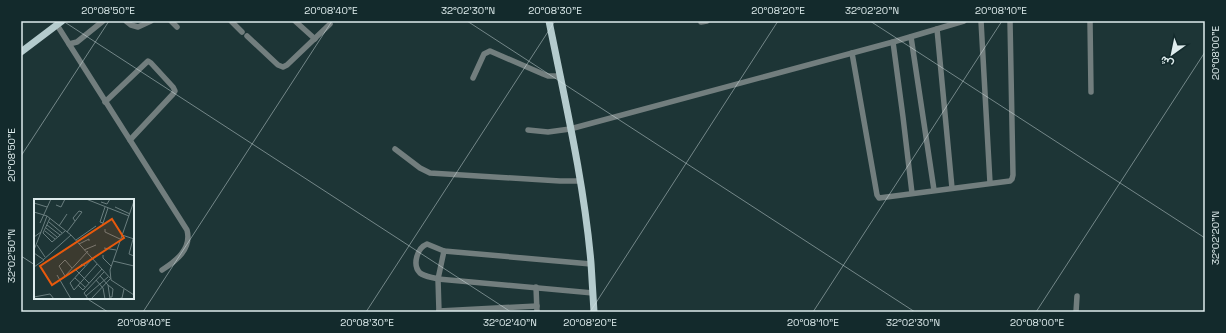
<svg xmlns="http://www.w3.org/2000/svg" width="1226" height="333" viewBox="0 0 1226 333" font-family="'Space Grotesk',Vazirmatn,sans-serif">
<style>
.lines{fill:none;stroke-linecap:round;stroke-linejoin:round}
.minor{stroke:#727e7e;stroke-width:5.5}
.major{stroke:#b4cbcd;stroke-width:7}
.ticks{fill:none;stroke:#deeced;stroke-width:1;stroke-opacity:0.45}
.inset-road{fill:none;stroke:#6a7e7f;stroke-width:1}
.view{fill:#e8590c;fill-opacity:0.15;stroke:#e8590c;stroke-width:2}
.inset-edge{fill:none;stroke:#deeced;stroke-width:2}
.neatline{fill:none;stroke:#deeced;stroke-width:1.5}
.ticks-label{font-size:10px;text-anchor:middle;fill:#deeced}
</style>
<rect width="100%" height="100%" fill="#1d3536"/>
<g class="lines">
<g class="minor">
<path d="M 126,21 L 131,25 L 138,27 L 151,21"/>
<path d="M 171,21 L 177,27"/>
<path d="M 231,21 L 242,32"/>
<path d="M 295,21 L 315,39"/>
<path d="M 701,21 L 701,22 L 707,21"/>
<path d="M 981,21 L 990,183"/>
<path d="M 1090,21 L 1091,92"/>
<path d="M 57,25 L 187,230 C 192,249 176,261 162,270"/>
<path d="M 937,29 L 952,188"/>
<path d="M 247,36 L 278,65 L 283,67 L 287,65 L 330,24"/>
<path d="M 911,37 L 934,190"/>
<path d="M 893,42 L 903,117 L 912,193"/>
<path d="M 69,44 L 77,42 L 103,21"/>
<path d="M 852,53 L 877,195 L 879,198 L 1010,181 L 1012,179 L 1013,175 L 1010,21"/>
<path d="M 473,78 L 484,54 L 490,51 L 543,74 L 548,76 L 560,76"/>
<path d="M 105,102 L 148,61 L 151,63 L 173,87 L 175,91 L 173,94 L 130,140"/>
<path d="M 528,130 L 548,132 L 570,129 L 893,42 L 964,21"/>
<path d="M 395,149 L 420,168 L 430,173 L 560,181 L 579,181"/>
<path d="M 591,264 L 444,251 L 427,244 C 417,248 412,265 420,273 C 425,277 432,277 438,279 L 593,293"/>
<path d="M 536,287 L 537,312"/>
<path d="M 439,311 L 537,306"/>
<path d="M 439,312 L 438,279 L 444,251"/>
<path d="M 1076,312 L 1077,296"/>
</g>
<g class="major">
<path d="M 549,21 C 565,101 584,182 591,263 C 592,280 593,296 594,312"/>
<path d="M 21,52 L 62,21"/>
</g>
</g>
<path class="ticks" d="M 63,21 L 511,312M 467,21 L 915,312M 870,21 L 1205,238M 21,156 L 109,21M 21,256 L 35,265M 86,298 L 108,312M 143,312 L 332,21M 366,312 L 555,21M 590,312 L 778,21M 813,312 L 1002,21M 1036,312 L 1205,52"/>
<g transform="translate(34 199)">
<rect width="100" height="100" fill="#1d3536"/>
<path class="inset-road" d="M 52,0 L 95,17M 100,2 L 76,71 L 77,81 L 100,96M 67,3 L 73,5 L 76,0M 0,4 L 13,8M 22,6 L 27,8 L 31,0M 81,8 L 96,15M 0,13 L 13,17 L 37,36 L 77,80M 16,19 L 9,34 L 18,43 L 31,32M 15,23 L 28,34M 6,24 L 17,0M 69,24 L 66,23 L 71,8M 13,26 L 26,36M 25,27 L 33,15M 68,27 L 74,9M 12,29 L 23,38M 71,30 L 71,33 L 86,40M 11,32 L 21,40M 33,33 L 48,13 L 45,12 L 39,19 L 41,22M 88,36 L 100,40M 0,38 L 7,33 L 13,17M 99,40 L 95,55 L 100,57M 42,41 L 62,27M 45,45 L 55,40 L 55,42M 3,46 L 11,58M 70,49 L 82,51M 0,51 L 7,33M 50,51 L 62,46M 0,54 L 10,61 L 0,68M 69,56 L 69,59 L 77,67M 58,60 L 36,84 L 40,91 L 63,65M 9,61 L 37,36M 79,62 L 100,67M 25,67 L 31,77 L 54,52M 25,67 L 31,61 L 38,69M 45,74 L 42,71 L 48,65 L 51,67M 45,74 L 55,84M 23,76 L 37,100M 66,77 L 74,86 L 76,100M 41,79 L 51,88M 62,81 L 69,89 L 71,100M 44,86 L 49,91 L 68,70M 74,86 L 79,90 L 78,98 L 76,98M 52,97 L 74,78M 0,98 L 16,95 L 20,100M 54,100 L 50,94 L 70,73M 57,100 L 76,80M 83,100 L 88,99 L 90,90"/>
<path class="view" d="M 78,20 L 90,39 L 18,86 L 6,67 Z"/>
<rect width="100" height="100" class="inset-edge"/>
</g>
<rect width="1226" height="333" fill="none" stroke="#132a2c" stroke-width="44"/>
<g transform="translate(1172 54) rotate(213)" stroke="#132a2c" stroke-width="3" paint-order="stroke">
<path d="M0-3L7 15L0 10L-7 15Z" fill="#deeced"/>
<text y="-6" font-size="11" font-weight="bold" text-anchor="middle" fill="#deeced">ش</text>
</g>
<rect x="22" y="22" width="1182" height="289" class="neatline"/>
<g class="ticks-label">
<text x="108" y="14">20°08'50"E</text>
<text x="331" y="14">20°08'40"E</text>
<text x="468" y="14">32°02'30"N</text>
<text x="555" y="14">20°08'30"E</text>
<text x="778" y="14">20°08'20"E</text>
<text x="872" y="14">32°02'20"N</text>
<text x="1001" y="14">20°08'10"E</text>
<text transform="translate(1215 53) rotate(-90)" y="4">20°08'00"E</text>
<text transform="translate(11 155) rotate(-90)" y="4">20°08'50"E</text>
<text transform="translate(1215 238) rotate(-90)" y="4">32°02'20"N</text>
<text transform="translate(11 256) rotate(-90)" y="4">32°02'50"N</text>
<text x="144" y="326">20°08'40"E</text>
<text x="367" y="326">20°08'30"E</text>
<text x="510" y="326">32°02'40"N</text>
<text x="590" y="326">20°08'20"E</text>
<text x="813" y="326">20°08'10"E</text>
<text x="913" y="326">32°02'30"N</text>
<text x="1037" y="326">20°08'00"E</text>
</g>
</svg>
